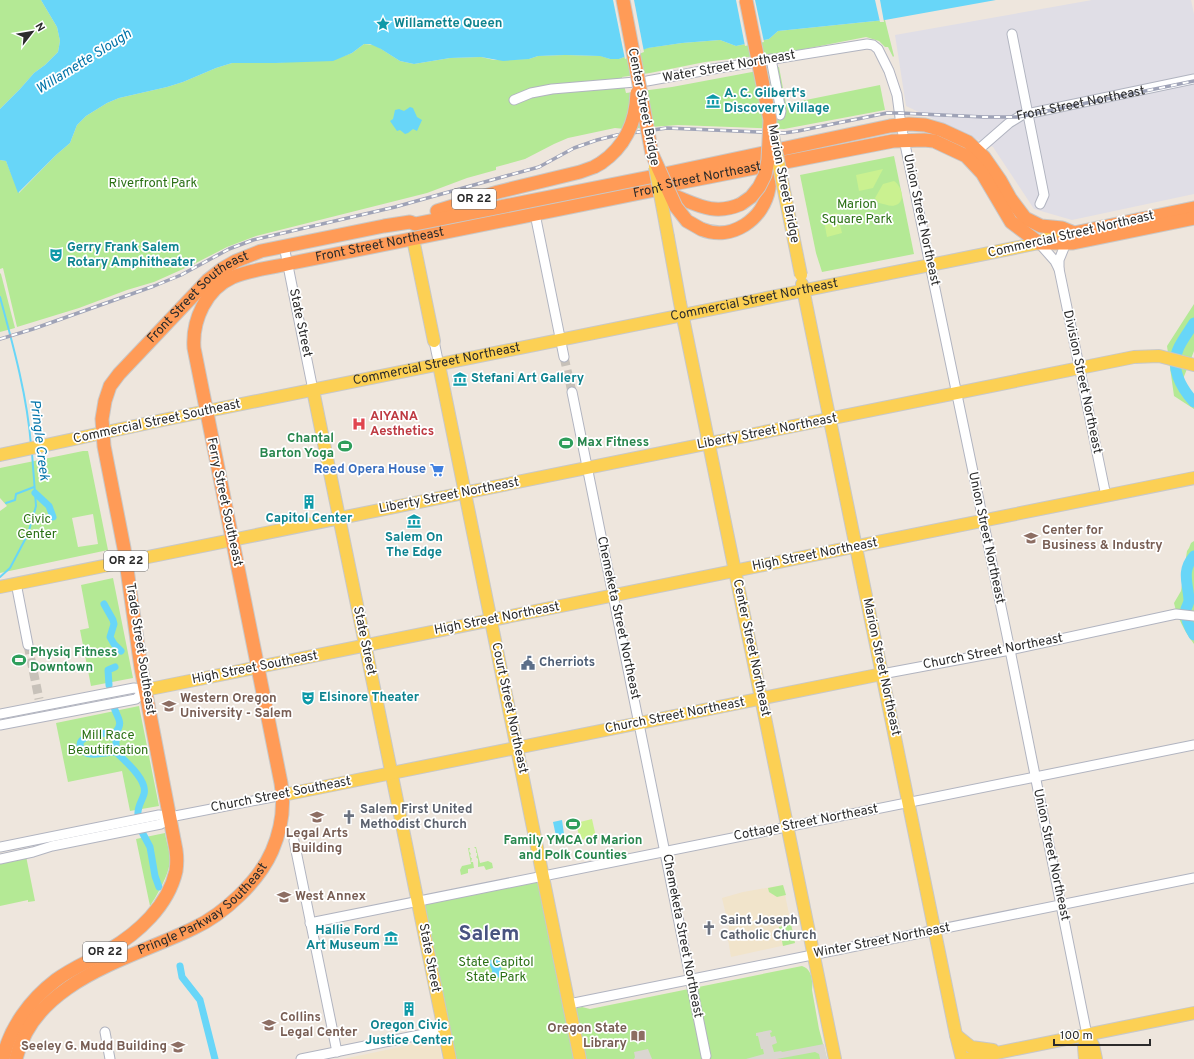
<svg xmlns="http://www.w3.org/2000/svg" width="1194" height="1059" viewBox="0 0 1194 1059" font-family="Overpass,sans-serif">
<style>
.industrial{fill:#e0dee6}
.education{fill:#f1e4cb}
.green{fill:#b4e995;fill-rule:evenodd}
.pitch{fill:#caf190}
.plaza{fill:#dad6d0}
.water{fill:#68d6f8}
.pier{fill:#eee6dd}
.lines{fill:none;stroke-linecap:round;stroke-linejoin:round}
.stream{stroke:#68d6f8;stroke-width:2}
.canal{stroke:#68d6f8;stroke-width:7}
.river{stroke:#68d6f8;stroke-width:11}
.minor-tunnel{stroke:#c7c1b9;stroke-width:9;stroke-dasharray:9 4.5;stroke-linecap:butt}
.minor-casing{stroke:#b1b4c0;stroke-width:11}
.major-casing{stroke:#c8c8c8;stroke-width:14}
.highway-casing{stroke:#c8c8c8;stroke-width:15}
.minor{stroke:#fff;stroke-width:9}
.major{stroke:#fcd054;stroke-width:12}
.highway{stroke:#ff9b57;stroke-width:13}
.rail-casing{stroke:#9fa3b7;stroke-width:3.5}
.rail{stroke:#fff;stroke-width:2;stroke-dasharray:6;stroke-linecap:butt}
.major-bridge-casing{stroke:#c8c8c8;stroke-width:14;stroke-linecap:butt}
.highway-bridge-casing{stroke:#c8c8c8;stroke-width:15;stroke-linecap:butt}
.major-bridge{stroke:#fcd054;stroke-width:12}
.highway-bridge{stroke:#ff9b57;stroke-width:13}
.labels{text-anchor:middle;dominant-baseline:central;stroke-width:3.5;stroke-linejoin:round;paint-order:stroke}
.shield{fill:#fff;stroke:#6b6b6b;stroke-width:1}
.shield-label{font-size:12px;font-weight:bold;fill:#2b2b2b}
.culture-label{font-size:13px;font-weight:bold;fill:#0d838f;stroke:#fff;text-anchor:start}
.street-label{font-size:13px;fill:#2b2b2b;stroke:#fff}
.park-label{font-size:13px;fill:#2a7014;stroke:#fff}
.health-label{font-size:13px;font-weight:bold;fill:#be3a42;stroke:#fff;text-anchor:start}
.leisure-label{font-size:13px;font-weight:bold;fill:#27864d;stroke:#fff;text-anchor:start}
.shop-label{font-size:13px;font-weight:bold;fill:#366cbe;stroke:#fff;text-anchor:end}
.education-label{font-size:13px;font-weight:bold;fill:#785e54;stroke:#fff;text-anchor:start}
.service-label{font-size:13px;font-weight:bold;fill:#4e5e75;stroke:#fff;text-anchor:start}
.worship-label{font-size:13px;font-weight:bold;fill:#5b616d;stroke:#fff;text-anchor:start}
.water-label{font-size:14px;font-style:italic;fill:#0274a9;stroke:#fff}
.town-label{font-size:21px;font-weight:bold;fill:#485380;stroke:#fff}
</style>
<rect width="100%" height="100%" fill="#eee6dd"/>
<path class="industrial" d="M 1092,0 L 1191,0 L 1194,14 L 1194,194 L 1072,220 L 1034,209 L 993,147 L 906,106 L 895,35 Z"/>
<g class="education">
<path d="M 783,885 L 795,943 L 731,957 L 727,934 L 729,934 L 729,928 L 722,898 L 743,892 Z"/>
<path d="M 438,1039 L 442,1059 L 343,1059 Z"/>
</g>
<g class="green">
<path d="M 0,0 L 41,0 L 57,27 L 60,41 L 58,52 L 45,65 L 34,73 L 20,89 L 0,109 Z"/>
<path d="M 885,20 L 894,56 L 893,57 L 888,47 L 885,47 L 879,41 L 866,37 L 789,52 L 705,62 L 650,73 L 622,77 L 626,93 L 672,87 L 779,67 L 786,104 L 880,85 L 885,110 L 784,129 L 678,125 L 625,129 L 615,128 L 568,138 L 554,144 L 525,159 L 496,167 L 496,170 L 467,178 L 427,193 L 256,236 L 227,247 L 192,265 L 154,282 L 127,290 L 79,308 L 17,327 L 3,268 L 0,269 L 0,160 L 6,161 L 19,193 L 56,155 L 70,143 L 77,125 L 86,116 L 107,103 L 119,98 L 167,87 L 183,82 L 216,68 L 232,63 L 276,63 L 344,56 L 352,53 L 364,44 L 375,45 L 400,61 L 414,64 L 450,58 L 481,57 L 494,60 L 529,59 L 538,56 L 565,55 L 601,56 L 610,59 L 619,59 L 647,48 L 682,43 L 720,40 L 736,46 L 769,39 L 778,31 Z"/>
<path d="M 894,156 L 914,254 L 822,272 L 816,253 L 800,175 Z"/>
<path d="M 0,273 L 1,274 L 15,328 L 0,332 Z"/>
<path d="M 1194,304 L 1194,351 L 1183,379 L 1194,398 L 1194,409 L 1174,396 L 1167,346 Z"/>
<path d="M 83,451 L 88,451 L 108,550 L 0,573 L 0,511 L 7,506 L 0,498 L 0,468 ZM 93,514 L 98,544 L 78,547 L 72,518 Z"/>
<path d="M 1194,541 L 1194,644 C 1185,632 1177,617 1174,603 L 1181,591 L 1187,551 L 1189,548 L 1191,543 Z"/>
<path d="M 113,578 L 133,678 L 91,686 L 80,630 L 89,628 L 81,585 Z"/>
<path d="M 139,706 L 159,806 L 130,811 L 122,771 L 68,782 L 56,723 Z"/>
<path d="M 165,833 C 166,841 170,851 170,859 C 170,873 158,894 150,906 L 136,839 Z"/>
<path d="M 474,847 L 476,847 L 480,863 L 488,861 L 492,863 L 493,868 L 486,870 L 484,866 L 478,867 L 478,859 L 476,857 L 477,856 L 477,853 L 476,853 L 476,849 Z"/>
<path d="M 468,848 L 470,848 L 469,851 L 471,854 L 470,855 L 471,858 L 472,858 L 471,862 L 473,862 L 474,868 L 468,869 L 468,873 L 461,875 L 460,870 L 462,866 L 471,864 Z"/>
<path d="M 26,856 L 35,901 L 28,902 L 28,900 L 0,906 L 0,860 Z"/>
<path d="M 538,882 L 564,1011 L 582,1007 L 590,1009 L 802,966 C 812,969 813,981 812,990 L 819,1029 L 827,1059 L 455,1059 L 423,904 Z"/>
<path d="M 783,885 L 786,895 L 777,897 L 769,892 L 768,888 Z"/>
<path d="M 791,924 L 795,943 L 783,946 L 779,927 Z"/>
</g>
<g class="pitch">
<path d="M 883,169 L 873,188 L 859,191 L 856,175 Z"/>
<path d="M 894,181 C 900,184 906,199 898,204 C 892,208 885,204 879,203 L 875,198 L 883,184 Z"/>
<path d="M 837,213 L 842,233 L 827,237 L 823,216 Z"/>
<path d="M 592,819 L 596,837 L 580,840 L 576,823 Z"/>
</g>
<g class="plaza">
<path d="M 771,1030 L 772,1032 L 770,1033 L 771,1037 L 775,1036 L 777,1043 L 772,1045 L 774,1052 L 781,1051 L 782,1052 L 824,1044 L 827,1059 L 820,1059 L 819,1054 L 815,1052 L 777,1059 L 746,1059 L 764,1054 L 763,1049 L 761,1049 L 758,1036 L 756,1036 L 756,1033 Z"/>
<path d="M 648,1049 L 652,1059 L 634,1059 L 635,1057 L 634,1052 Z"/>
</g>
<g class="water">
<path d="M 41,0 L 996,0 L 885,20 L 778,31 L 769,39 L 736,46 L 720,40 L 682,43 L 648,48 L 619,59 L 610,59 L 600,56 L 565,55 L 538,56 L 529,59 L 503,61 L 481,57 L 450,58 L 414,64 L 400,61 L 381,49 L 370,44 L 364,44 L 352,53 L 333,61 L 276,63 L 232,63 L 216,68 L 183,82 L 167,87 L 119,98 L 107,103 L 86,116 L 77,125 L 70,143 L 56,155 L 18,193 L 6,161 L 0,160 L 0,109 L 20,89 L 34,73 L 45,65 L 58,52 L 60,41 L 57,27 Z"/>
<path d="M 410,107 L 413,108 L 417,117 L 422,120 L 417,131 L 413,129 L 408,133 L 405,134 L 400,130 L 397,131 L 390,121 L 393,119 L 395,110 L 399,109 L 404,111 Z"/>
<path d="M 562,820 L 564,834 L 556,836 L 553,822 Z"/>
<path d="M 498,958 L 500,958 L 501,968 L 504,976 L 492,979 L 492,970 L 488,961 Z"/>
</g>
<g class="pier">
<path d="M 613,0 L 634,0 L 644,52 L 625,59 Z"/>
<path d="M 736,0 L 755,0 L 764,42 L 745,46 Z"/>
<path d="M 875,0 L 880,0 L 884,22 L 880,22 Z"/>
</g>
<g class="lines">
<g class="stream">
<path d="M 0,297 C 13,345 27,395 31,445"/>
<path d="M 6,503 L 15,500 L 16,494 L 34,487"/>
<path d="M 0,577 L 10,568 L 28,534 L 36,506 L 32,453"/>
</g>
<g class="canal">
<path d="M 35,493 L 49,506 L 53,517"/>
<path d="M 104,604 L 113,620 L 114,624 L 110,637 L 114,644 L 121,651"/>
<path d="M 109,685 L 108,670 L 115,667"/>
<path d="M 114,707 C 117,718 124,722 116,732 C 108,733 74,734 81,748 C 83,752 87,754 91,754 C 99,755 108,752 116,752 C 125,761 148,780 144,794 C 142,801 137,807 138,815"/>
<path d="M 116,732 L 116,752"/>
<path d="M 142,832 L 150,847 L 155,876 L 159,887"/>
<path d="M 180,966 L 182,977 L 200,1000 L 215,1059"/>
</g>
<g class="river">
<path d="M 1194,323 C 1189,331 1183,339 1179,347 C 1169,367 1181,388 1194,402"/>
<path d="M 1194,556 C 1181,571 1188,583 1189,600 C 1189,603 1187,606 1186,609 C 1185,618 1189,627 1194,635"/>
</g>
<g class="minor-tunnel">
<path d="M 564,357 L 572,392"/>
<path d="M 28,645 L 39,699"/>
</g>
<defs>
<g id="minor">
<path d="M 1012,34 L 1044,195 L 1040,204"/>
<path d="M 771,59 L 781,111 L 780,115"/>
<path d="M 514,100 L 531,93 L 552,89 L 647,81 L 713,69 L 867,44 L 873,45 L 878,49 L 889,71 L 897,95 L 901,125 L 1010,650 L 1087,1035"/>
<path d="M 978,150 L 1009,123 L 1022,115 L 1194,79"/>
<path d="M 535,214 L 564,357"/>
<path d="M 1039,243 L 1055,261 L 1059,269 L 1106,496"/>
<path d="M 284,246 L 313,390"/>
<path d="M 1059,269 L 1059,260 L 1066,243"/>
<path d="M 434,341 L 439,365"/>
<path d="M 572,392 L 706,1056"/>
<path d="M 16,583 L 28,645"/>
<path d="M 882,674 L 1010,650 L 1176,614 L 1194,616"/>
<path d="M 0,714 L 134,688 L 145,690"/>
<path d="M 0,725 L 136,699 L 145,690"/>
<path d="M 294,841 L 337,1052"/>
<path d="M 0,847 L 159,815 L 170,817 L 283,795"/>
<path d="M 0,859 L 33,852 L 52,846 L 161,824 L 170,817"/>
<path d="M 310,923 L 1194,745"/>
<path d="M 569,1004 L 1194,878"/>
<path d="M 105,1032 L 110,1059"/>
<path d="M 301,1059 L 444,1030"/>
</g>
<g id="major">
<path d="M 668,237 L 680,303 L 835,1059"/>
<path d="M 413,239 L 434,341"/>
<path d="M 802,284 L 956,1035 L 962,1059"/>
<path d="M 439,365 L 580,1059"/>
<path d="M 313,390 L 450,1059"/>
<path id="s1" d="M 0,455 L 158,421 L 1039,243 L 1045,239 L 1074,233"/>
<path d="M 0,587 L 1134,357 L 1159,356 L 1194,365"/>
<path d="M 145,690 L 1194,478"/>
<path d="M 283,795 L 882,674"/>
<path d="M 956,1035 L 971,1047 L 993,1050"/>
<path d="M 1087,1035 L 1093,1045 L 1096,1059"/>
<path d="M 967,1059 L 1194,1013"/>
<path d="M 1085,1059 L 1084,1047 L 1087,1035"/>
</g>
<g id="highway">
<path d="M 623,0 L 637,73"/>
<path d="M 663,192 C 691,200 710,218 741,204"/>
<path d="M 437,211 L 498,192 L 580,172 L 594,167 L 601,163"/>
<path d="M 701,229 C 732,242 764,219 769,188 C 770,180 769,173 768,166"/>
<path id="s2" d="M 3,1059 C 9,1028 31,999 56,980 C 72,968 92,960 109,950 C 138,933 168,906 176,871 C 177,864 177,857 176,850 L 141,668 L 124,548 L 104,446 L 102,419 L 105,401 L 110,386 L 119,374 L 208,280 L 222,269 L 236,261 L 261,251 L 384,226 L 410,222 L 415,224 L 655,176 L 890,126 L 909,124 L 925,125 L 942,130 L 968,142 L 984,157 L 1000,180 L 1010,198 L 1025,218 L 1041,226 L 1062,228 L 1074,233 L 1194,208"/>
<path id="s3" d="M 16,1059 C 34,980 131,959 194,928 C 224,914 259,881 272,851 C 282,828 285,807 281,783 L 194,348 C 192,320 206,289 233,277 C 250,270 270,268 287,264 L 655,190 L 668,185 L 893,141 L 924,140 L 934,141 L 966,156 L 982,173 L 1011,222 L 1039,243 L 1073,243 L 1194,218"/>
</g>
</defs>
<use href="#minor" class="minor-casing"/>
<use href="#major" class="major-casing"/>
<use href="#highway" class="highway-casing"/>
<use href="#minor" class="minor"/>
<use href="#major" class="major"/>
<use href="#highway" class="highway"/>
<defs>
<g id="rail">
<path id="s4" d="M 0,339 L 33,329 L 154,286 L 181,275 L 229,249 L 253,240 L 395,207 L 506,176 L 539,167 L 574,148 L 597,140 L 617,135 L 667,128 L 784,133 L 798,131 L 887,113 L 900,113 L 984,117 L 1018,117 L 1194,81"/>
</g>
</defs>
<use href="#rail" class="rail-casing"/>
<use href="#rail" class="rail"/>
<defs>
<g id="major-bridge">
<path d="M 772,131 L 801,275"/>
<path d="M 655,167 L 668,237"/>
</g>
<g id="highway-bridge">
<path d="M 637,73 L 652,154 L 676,207 L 687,221 L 701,229"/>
<path d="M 601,163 C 626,146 636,122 637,93"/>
<path d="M 741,204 L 751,197 L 759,187 L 765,175 L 768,160 L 770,120 L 746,0"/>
</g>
</defs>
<use href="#major-bridge" class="major-bridge-casing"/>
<use href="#highway-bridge" class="highway-bridge-casing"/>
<use href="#major-bridge" class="major-bridge"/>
<use href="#highway-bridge" class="highway-bridge"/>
</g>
<defs>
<symbol id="sight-bare" viewBox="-9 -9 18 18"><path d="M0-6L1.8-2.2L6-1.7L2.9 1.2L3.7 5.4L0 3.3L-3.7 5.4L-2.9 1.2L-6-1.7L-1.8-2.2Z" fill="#0f9aa8" stroke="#fff" stroke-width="2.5" paint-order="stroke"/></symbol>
<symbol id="museum-bare" viewBox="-9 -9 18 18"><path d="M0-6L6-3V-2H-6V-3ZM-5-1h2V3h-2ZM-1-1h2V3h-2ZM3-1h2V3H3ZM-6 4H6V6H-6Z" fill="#0f9aa8" stroke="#fff" stroke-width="2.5" paint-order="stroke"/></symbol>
<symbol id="theatre-bare" viewBox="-9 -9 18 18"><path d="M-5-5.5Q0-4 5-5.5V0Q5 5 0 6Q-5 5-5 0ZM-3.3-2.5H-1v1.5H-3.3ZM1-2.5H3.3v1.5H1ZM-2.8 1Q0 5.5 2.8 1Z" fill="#0f9aa8" stroke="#fff" stroke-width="2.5" paint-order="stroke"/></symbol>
<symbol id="hospital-bare" viewBox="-9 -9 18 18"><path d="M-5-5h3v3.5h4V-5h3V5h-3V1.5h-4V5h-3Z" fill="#e0444e" stroke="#fff" stroke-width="2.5" paint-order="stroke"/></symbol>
<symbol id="stadium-bare" viewBox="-9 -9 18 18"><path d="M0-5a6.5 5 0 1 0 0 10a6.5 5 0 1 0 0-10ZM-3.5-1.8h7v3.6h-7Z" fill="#2e9e5b" stroke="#fff" stroke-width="2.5" paint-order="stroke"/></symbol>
<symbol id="supermarket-bare" viewBox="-9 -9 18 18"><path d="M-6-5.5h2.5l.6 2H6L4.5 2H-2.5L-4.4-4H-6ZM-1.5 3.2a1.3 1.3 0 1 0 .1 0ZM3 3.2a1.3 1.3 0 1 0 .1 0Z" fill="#3f7fe0" stroke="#fff" stroke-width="2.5" paint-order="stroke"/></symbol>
<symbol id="building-bare" viewBox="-9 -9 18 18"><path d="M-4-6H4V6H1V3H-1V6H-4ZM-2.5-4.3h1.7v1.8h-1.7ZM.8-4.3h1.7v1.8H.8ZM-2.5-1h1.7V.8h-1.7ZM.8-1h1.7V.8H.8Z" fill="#0f9aa8" stroke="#fff" stroke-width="2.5" paint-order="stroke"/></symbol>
<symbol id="university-bare" viewBox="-9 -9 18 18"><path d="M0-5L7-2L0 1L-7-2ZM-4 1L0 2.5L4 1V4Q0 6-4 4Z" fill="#8d6e63" stroke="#fff" stroke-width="2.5" paint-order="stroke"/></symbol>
<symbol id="civic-bare" viewBox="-9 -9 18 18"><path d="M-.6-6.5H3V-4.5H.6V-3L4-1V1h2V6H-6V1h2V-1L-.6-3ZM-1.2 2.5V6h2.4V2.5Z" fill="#5c6f8a" stroke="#fff" stroke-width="2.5" paint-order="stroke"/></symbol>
<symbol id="church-bare" viewBox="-9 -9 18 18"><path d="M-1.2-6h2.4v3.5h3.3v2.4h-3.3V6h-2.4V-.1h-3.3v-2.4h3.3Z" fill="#6b7280" stroke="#fff" stroke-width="2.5" paint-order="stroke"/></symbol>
<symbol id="library-bare" viewBox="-9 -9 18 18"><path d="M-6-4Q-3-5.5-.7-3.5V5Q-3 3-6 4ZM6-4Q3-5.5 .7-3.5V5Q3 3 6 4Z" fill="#8d6e63" stroke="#fff" stroke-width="2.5" paint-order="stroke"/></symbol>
</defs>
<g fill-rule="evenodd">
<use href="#sight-bare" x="373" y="14" width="20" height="20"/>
<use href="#museum-bare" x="703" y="91" width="20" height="20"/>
<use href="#theatre-bare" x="46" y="245" width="20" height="20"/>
<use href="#museum-bare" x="450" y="369" width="20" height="20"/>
<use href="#hospital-bare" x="349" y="414" width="20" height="20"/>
<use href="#stadium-bare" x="556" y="433" width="20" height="20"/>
<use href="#stadium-bare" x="335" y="436" width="20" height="20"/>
<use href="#supermarket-bare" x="427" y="460" width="20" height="20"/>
<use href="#building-bare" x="299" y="492" width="20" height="20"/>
<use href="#museum-bare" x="404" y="511" width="20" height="20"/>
<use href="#university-bare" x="1021" y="528" width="20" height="20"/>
<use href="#stadium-bare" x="9" y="650" width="20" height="20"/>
<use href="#civic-bare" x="518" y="653" width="20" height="20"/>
<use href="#theatre-bare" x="298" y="688" width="20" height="20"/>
<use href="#university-bare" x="159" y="696" width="20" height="20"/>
<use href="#university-bare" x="307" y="807" width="20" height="20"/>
<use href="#church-bare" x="339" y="807" width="20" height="20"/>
<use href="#stadium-bare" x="563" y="814" width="20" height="20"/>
<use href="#university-bare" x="274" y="887" width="20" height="20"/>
<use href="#church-bare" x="699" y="918" width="20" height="20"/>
<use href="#museum-bare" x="381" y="928" width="20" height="20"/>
<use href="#building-bare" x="399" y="999" width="20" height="20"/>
<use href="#university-bare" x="259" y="1015" width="20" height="20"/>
<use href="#library-bare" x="628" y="1026" width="20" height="20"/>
<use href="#university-bare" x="168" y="1037" width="20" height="20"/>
</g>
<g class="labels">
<g class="shield">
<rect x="452" y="189" width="44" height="20" rx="3"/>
<rect x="104" y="551" width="44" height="20" rx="3"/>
<rect x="83" y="942" width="44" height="20" rx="3"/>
</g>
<g class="shield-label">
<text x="474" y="199">OR 22</text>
<text x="126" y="561">OR 22</text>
<text x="105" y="952">OR 22</text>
</g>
<g class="culture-label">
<text x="394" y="24">Willamette Queen</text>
<text x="724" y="94">A. C. Gilbert's<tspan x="724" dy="15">Discovery Village</tspan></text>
<text x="67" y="248">Gerry Frank Salem<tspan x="67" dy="15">Rotary Amphitheater</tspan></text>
<text x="471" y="379">Stefani Art Gallery</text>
<text x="309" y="519" text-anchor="middle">Capitol Center</text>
<text x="414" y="538" text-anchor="middle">Salem On<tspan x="414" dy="15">The Edge</tspan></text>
<text x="319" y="698">Elsinore Theater</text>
<text x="380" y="931" text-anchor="end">Hallie Ford<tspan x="380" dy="15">Art Museum</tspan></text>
<text x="409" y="1026" text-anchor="middle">Oregon Civic<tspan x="409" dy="15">Justice Center</tspan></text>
</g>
<g class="street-label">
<text transform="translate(729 67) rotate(-10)">Water Street Northeast</text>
<text stroke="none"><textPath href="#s4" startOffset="1120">Front Street Northeast</textPath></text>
<text transform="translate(643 107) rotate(79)">Center Street Bridge</text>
<text stroke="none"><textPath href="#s3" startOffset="1415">Front Street Northeast</textPath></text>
<text transform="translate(783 184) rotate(79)">Marion Street Bridge</text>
<text transform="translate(921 220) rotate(78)">Union Street Northeast</text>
<text transform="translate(1071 235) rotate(-13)">Commercial Street Northeast</text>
<text stroke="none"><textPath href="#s3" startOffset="1091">Front Street Northeast</textPath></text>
<text stroke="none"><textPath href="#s2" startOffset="883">Front Street Southeast</textPath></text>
<text stroke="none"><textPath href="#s1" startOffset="770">Commercial Street Northeast</textPath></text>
<text transform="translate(300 323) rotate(78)">State Street</text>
<text stroke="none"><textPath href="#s1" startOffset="446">Commercial Street Northeast</textPath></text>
<text transform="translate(1082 382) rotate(78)">Division Street Northeast</text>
<text transform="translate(157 422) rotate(-12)">Commercial Street Southeast</text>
<text transform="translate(767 432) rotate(-11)">Liberty Street Northeast</text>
<text transform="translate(449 496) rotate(-11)">Liberty Street Northeast</text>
<text transform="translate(224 502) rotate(78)">Ferry Street Southeast</text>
<text transform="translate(986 538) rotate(78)">Union Street Northeast</text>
<text transform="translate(815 555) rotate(-11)">High Street Northeast</text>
<text transform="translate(618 618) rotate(78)">Chemeketa Street Northeast</text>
<text transform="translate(497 619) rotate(-11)">High Street Northeast</text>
<text transform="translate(364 641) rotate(78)">State Street</text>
<text transform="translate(751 648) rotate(78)">Center Street Northeast</text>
<text transform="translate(140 649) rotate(81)">Trade Street Southeast</text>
<text transform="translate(993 652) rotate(-11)">Church Street Northeast</text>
<text transform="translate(881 667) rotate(78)">Marion Street Northeast</text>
<text transform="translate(255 668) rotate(-11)">High Street Southeast</text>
<text transform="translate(509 708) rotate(78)">Court Street Northeast</text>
<text transform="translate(675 716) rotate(-11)">Church Street Northeast</text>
<text transform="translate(281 795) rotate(-11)">Church Street Southeast</text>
<text transform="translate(806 823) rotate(-11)">Cottage Street Northeast</text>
<text transform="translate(1051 855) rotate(78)">Union Street Northeast</text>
<text stroke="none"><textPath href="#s3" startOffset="248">Pringle Parkway Southeast</textPath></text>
<text transform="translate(682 936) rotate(79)">Chemeketa Street Northeast</text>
<text transform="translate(882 941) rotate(-11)">Winter Street Northeast</text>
<text transform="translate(429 958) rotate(79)">State Street</text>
</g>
<g class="park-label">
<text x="153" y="184">Riverfront Park</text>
<text x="857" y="205">Marion<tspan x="857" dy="15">Square Park</tspan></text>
<text x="37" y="520">Civic<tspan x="37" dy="15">Center</tspan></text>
<text x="108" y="736">Mill Race<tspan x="108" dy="15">Beautification</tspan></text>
<text x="496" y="963">State Capitol<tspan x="496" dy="15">State Park</tspan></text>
</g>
<g class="health-label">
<text x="370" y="417">AIYANA<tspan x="370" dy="15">Aesthetics</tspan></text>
</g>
<g class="leisure-label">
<text x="334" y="439" text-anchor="end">Chantal<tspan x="334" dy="15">Barton Yoga</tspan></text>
<text x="577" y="443">Max Fitness</text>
<text x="30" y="653">Physiq Fitness<tspan x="30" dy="15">Downtown</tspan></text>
<text x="573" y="841" text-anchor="middle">Family YMCA of Marion<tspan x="573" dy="15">and Polk Counties</tspan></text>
</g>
<g class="shop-label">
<text x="426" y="470">Reed Opera House</text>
</g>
<g class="education-label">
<text x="1042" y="531">Center for<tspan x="1042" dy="15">Business &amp; Industry</tspan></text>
<text x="180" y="699">Western Oregon<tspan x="180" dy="15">University - Salem</tspan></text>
<text x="317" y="834" text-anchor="middle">Legal Arts<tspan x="317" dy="15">Building</tspan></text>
<text x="295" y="897">West Annex</text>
<text x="280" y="1018">Collins<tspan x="280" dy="15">Legal Center</tspan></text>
<text x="627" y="1029" text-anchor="end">Oregon State<tspan x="627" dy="15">Library</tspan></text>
<text x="167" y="1047" text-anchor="end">Seeley G. Mudd Building</text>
</g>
<g class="service-label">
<text x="539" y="663">Cherriots</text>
</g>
<g class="worship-label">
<text x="360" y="810">Salem First United<tspan x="360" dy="15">Methodist Church</tspan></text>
<text x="720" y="921">Saint Joseph<tspan x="720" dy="15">Catholic Church</tspan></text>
</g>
<g class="water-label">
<text transform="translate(84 62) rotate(-32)">Willamette Slough</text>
<text transform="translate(39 440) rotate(83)">Pringle Creek</text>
</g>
<g class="town-label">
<text x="489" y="934">Salem</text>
</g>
</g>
<g transform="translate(32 32) rotate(59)" stroke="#ffffff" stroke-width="3" paint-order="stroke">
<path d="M0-3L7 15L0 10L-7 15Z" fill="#2b2b2b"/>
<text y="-6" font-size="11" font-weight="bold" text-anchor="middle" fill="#2b2b2b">N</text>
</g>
<path d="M1054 1039v6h96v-6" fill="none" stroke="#2b2b2b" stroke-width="2"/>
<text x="1060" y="1039" font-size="12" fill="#2b2b2b" stroke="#ffffff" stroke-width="3" paint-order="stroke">100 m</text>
</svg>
